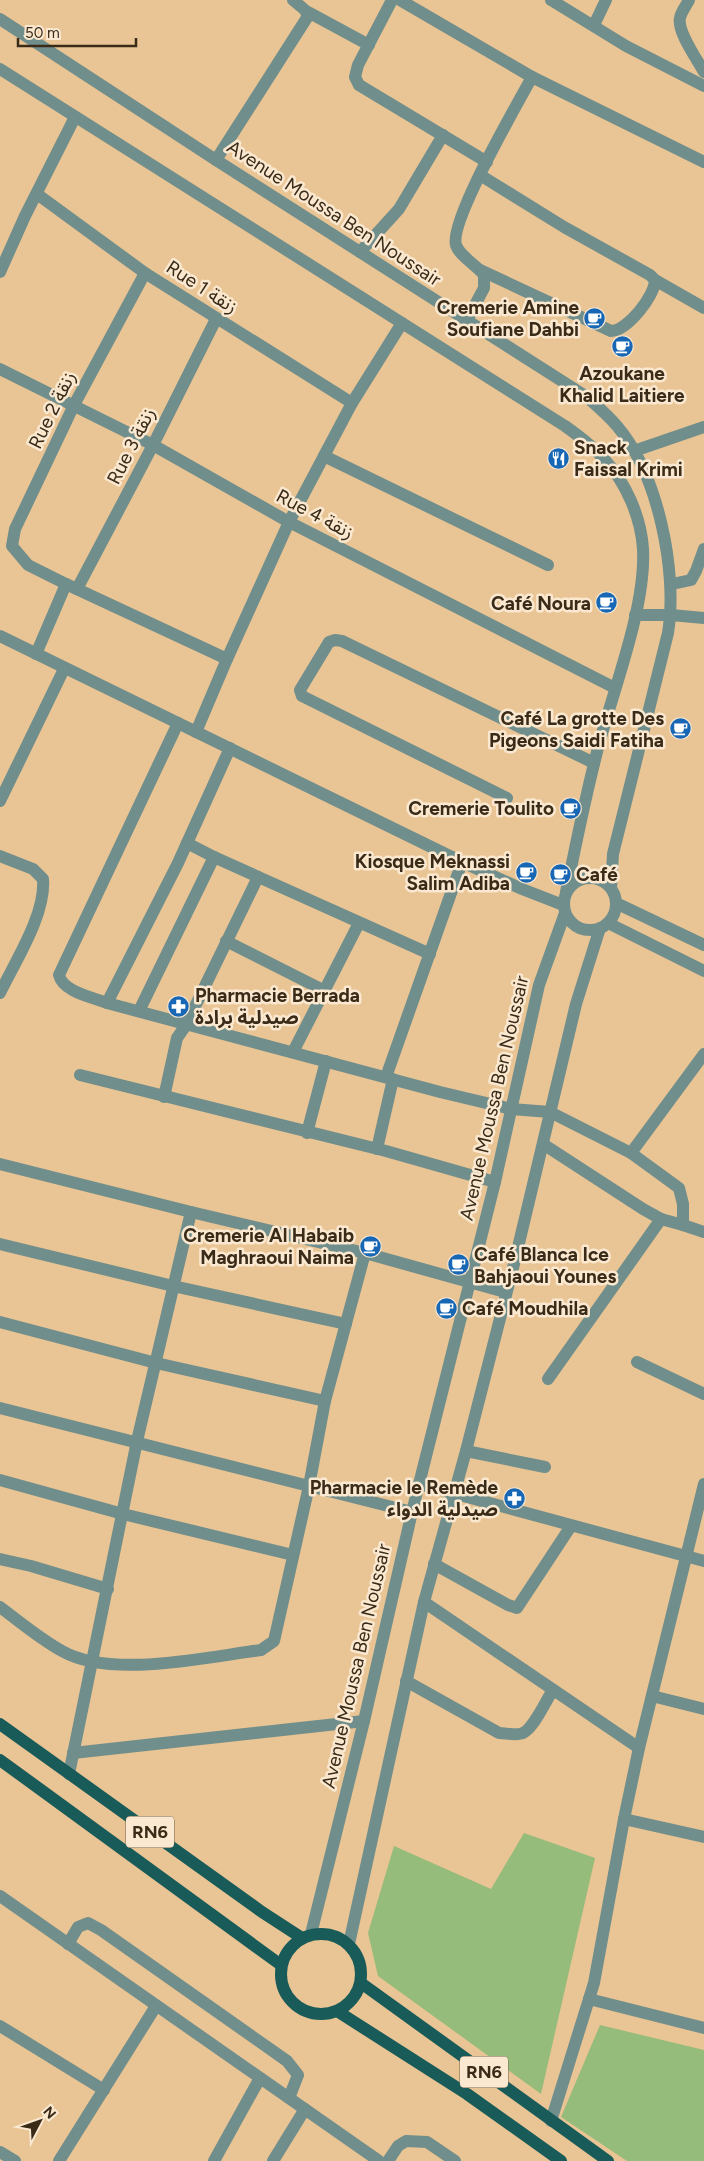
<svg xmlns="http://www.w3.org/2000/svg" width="704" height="2161" viewBox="0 0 704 2161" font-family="Figtree,'Noto Sans Arabic',sans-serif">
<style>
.green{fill:#95bc7a}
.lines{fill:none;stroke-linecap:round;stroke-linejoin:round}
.minor{stroke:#708e8c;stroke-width:12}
.major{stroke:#195b59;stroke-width:12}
.labels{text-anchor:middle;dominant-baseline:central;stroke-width:5;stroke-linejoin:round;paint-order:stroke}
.shield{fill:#fbe8d0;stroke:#73644f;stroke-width:1}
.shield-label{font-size:18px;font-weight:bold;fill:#392b18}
.street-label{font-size:19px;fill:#392b18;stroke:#fbe8d0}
.poi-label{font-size:19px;font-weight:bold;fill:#392b18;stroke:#fbe8d0;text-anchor:end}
</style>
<rect width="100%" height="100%" fill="#e9c494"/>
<g class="green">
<path d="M 524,1833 L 595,1858 L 541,2094 L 378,1976 L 368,1933 L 394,1846 L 491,1889 Z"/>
<path d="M 600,2025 L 704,2050 L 704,2161 L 627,2161 L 561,2117 Z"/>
</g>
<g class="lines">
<g class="minor">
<path d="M 392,0 L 358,65 L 355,77 L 359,85 L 487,162"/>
<path d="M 400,0 L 532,77"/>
<path d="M 551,0 L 626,46 L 704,86"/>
<path d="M 689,0 C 686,6 681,12 680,18 C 677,32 697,59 704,72"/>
<path d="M 308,12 L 369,45"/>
<path d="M 0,19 L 216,160 L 587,397 C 597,406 608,415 617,426 C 658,474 678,572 668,633 L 613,854 L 611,888"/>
<path d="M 594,25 L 606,0"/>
<path d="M 0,69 L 565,426 C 579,436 594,447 605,460 C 626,483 641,517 643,549 C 646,604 616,683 601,737 C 587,787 577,840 566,892"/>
<path d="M 216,160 L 308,16 L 305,10 L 293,0"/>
<path d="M 480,175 L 564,227 L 650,275 L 655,280 L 704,308"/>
<path d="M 37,194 L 145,273 L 352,403"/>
<path d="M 360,252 L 399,209 L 443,135"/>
<path d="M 480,270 L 611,331 C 627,331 655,296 655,280"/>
<path d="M 0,272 L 25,216 L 75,117"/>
<path d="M 145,273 L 74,405 L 15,529 L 12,546 L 28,565 L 66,584 L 227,659"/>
<path d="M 467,320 L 484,288 L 484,275 C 477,265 460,257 456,245 C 449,221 518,103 532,77 L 704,162"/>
<path d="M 0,369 L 153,445 L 289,522 L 615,688"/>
<path d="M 634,451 L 704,427"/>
<path d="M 324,456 L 548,565"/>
<path d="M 672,584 L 691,580 L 696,571 L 704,549"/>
<path d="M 77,589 L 153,445 L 216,319"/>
<path d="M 635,615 L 671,615 L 704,618"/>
<path d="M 0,636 L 462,862 L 522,889 L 563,905"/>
<path d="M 36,654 L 66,584"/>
<path d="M 178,723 L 59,975 C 63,992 92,997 107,1003 L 440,1092 L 511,1109 L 550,1112 L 631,1153 L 704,1054"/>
<path d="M 196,732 L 227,659 L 289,522 L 352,403 L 402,323"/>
<path d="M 507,798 L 302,696 L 300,690 L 329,642 L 335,640 L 342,641 L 594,763"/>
<path d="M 0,801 L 64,669"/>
<path d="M 187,843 L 214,857 L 430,954"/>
<path d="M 0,856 L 33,869 L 43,879 C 46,914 16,960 0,993"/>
<circle cx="590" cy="904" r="26"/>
<path d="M 616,903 L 704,945"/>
<path d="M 608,923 L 704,971"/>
<path d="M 226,941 L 325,991"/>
<path d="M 107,1003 L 178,863 L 230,748"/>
<path d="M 139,1011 L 214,857"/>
<path d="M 293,1052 L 359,923"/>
<path d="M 80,1075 L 386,1151 L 495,1182"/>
<path d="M 386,1077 L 462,862"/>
<path d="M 164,1097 L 177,1038 L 186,1025 L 258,877"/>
<path d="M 307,1133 L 326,1061"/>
<path d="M 543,1144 L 643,1209 L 661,1219 L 683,1225"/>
<path d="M 377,1149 L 393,1079"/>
<path d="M 631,1153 L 679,1188 L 683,1204 L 683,1225 L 704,1232"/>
<path d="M 0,1164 L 191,1212 L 365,1253 L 505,1292"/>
<path d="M 0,1244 L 173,1286 L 346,1324"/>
<path d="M 0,1322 L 156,1363 L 325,1401"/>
<path d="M 637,1362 L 704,1394"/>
<path d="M 548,1379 L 661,1219"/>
<path d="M 0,1408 L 412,1512"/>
<path d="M 466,1451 L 545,1467"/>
<path d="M 0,1480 L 123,1514 L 293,1555"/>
<path d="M 419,1484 L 704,1561"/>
<path d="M 0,1559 L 31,1566 L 108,1589"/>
<path d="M 434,1564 L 508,1605 L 517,1608 L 571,1526"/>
<path d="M 424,1602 L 639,1748"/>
<path d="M 0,1607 C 20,1622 40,1639 62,1651 C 111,1679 206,1657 261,1650 L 274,1641 L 309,1486 L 325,1401 L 365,1253"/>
<path d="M 406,1681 L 499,1733 C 506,1733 517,1736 523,1733 C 534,1728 546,1700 553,1690"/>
<path d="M 652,1696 L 704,1709"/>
<path d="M 73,1753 L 364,1721"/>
<path d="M 69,1774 L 137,1441 L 191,1212"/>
<path d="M 624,1819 L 704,1837"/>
<path d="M 0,1896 L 379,2161"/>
<path d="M 311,1934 L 364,1721 L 412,1512 L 495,1182 L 539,985 L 565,913"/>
<path d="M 68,1944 L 78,1927 L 88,1923 L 101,1930 L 287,2061 L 298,2075 L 289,2098"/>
<path d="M 349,1944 L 424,1602 L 466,1451 L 515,1260 L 576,1004 L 600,928"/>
<path d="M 589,1999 L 704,2028"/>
<path d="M 0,2026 L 104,2090"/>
<path d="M 551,2121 L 594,1983 L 624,1819 L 639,1748 L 704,1484"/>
<path d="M 0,2152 L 15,2161"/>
<path d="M 59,2161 L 156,2006"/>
<path d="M 214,2161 L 260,2078"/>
<path d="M 273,2161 L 305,2109"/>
<path d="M 388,2161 L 398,2146 L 406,2141 L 427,2142 L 455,2161"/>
</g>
<g class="major">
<path d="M 0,1724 L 262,1912 L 302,1938"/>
<path d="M 0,1760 L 281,1965"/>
<circle cx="321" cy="1974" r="40"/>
<path d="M 361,1983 L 608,2161"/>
<path d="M 337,2011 L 467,2094 L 561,2161"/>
</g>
</g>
<defs>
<symbol id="cafe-disc" viewBox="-11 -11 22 22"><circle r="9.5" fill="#1767b5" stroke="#fbe8d0"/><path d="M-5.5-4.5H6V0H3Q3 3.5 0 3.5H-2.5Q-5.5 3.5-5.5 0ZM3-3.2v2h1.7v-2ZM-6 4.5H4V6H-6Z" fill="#fff"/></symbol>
<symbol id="restaurant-disc" viewBox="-11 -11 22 22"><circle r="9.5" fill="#1767b5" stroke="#fbe8d0"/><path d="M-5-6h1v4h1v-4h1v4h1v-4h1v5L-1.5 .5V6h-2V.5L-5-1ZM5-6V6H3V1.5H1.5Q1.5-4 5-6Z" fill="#fff"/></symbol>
<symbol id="pharmacy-disc" viewBox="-11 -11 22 22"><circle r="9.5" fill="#1767b5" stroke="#fbe8d0"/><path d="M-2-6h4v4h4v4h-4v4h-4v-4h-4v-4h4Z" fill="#fff"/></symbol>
</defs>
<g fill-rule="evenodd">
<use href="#cafe-disc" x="582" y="306" width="25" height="25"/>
<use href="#cafe-disc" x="610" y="334" width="25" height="25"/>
<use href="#restaurant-disc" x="546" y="446" width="25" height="25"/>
<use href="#cafe-disc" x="594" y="590" width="25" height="25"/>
<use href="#cafe-disc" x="668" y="716" width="25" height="25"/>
<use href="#cafe-disc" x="558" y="796" width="25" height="25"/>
<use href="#cafe-disc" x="514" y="860" width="25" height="25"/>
<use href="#cafe-disc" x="548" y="862" width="25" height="25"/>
<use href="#pharmacy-disc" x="166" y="994" width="25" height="25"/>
<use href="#cafe-disc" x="358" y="1234" width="25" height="25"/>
<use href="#cafe-disc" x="446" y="1252" width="25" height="25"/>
<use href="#cafe-disc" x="434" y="1296" width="25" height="25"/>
<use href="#pharmacy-disc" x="502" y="1486" width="25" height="25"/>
</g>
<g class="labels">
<g class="shield">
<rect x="126" y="1816.5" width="48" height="31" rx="4"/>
<rect x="460" y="2056.5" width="48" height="31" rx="4"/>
</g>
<g class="shield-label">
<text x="150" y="1832">RN6</text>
<text x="484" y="2072">RN6</text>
</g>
<g class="street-label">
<text transform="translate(334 213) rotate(33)">Avenue Moussa Ben Noussair</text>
<text transform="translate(202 287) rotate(33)">Rue 1 زنقة</text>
<text transform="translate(52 410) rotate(-64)">Rue 2 زنقة</text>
<text transform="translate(131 446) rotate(-63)">Rue 3 زنقة</text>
<text transform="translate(315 514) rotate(28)">Rue 4 زنقة</text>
<text transform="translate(494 1098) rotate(-77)">Avenue Moussa Ben Noussair</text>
<text transform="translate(356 1666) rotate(-77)">Avenue Moussa Ben Noussair</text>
</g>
<g class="poi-label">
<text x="579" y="307">Cremerie Amine<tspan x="579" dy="22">Soufiane Dahbi</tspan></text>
<text x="622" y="373" text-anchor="middle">Azoukane<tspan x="622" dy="22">Khalid Laitiere</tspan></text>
<text x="574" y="447" text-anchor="start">Snack<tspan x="574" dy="22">Faissal Krimi</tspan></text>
<text x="591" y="603">Café Noura</text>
<text x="664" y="718">Café La grotte Des<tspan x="664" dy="22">Pigeons Saidi Fatiha</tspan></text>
<text x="554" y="808">Cremerie Toulito</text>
<text x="510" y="861">Kiosque Meknassi<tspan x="510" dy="22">Salim Adiba</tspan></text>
<text x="576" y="874" text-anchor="start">Café</text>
<text x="195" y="995" text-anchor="start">Pharmacie Berrada<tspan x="195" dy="22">صيدلية برادة</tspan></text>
<text x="354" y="1235">Cremerie Al Habaib<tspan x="354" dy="22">Maghraoui Naima</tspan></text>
<text x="474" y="1254" text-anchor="start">Café Blanca Ice<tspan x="474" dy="22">Bahjaoui Younes</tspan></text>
<text x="462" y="1308" text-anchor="start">Café Moudhila</text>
<text x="498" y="1487">Pharmacie le Remède<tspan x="498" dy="22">صيدلية الدواء</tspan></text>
</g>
</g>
<g transform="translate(40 2121) rotate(49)" stroke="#fbe8d0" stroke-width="4" paint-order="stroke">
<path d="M0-4L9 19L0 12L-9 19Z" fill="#392b18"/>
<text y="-8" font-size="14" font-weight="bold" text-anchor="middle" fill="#392b18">N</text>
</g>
<path d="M18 38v8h118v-8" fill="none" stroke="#392b18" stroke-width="2.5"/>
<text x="25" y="38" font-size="15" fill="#392b18" stroke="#fbe8d0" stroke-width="4" paint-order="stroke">50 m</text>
</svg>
